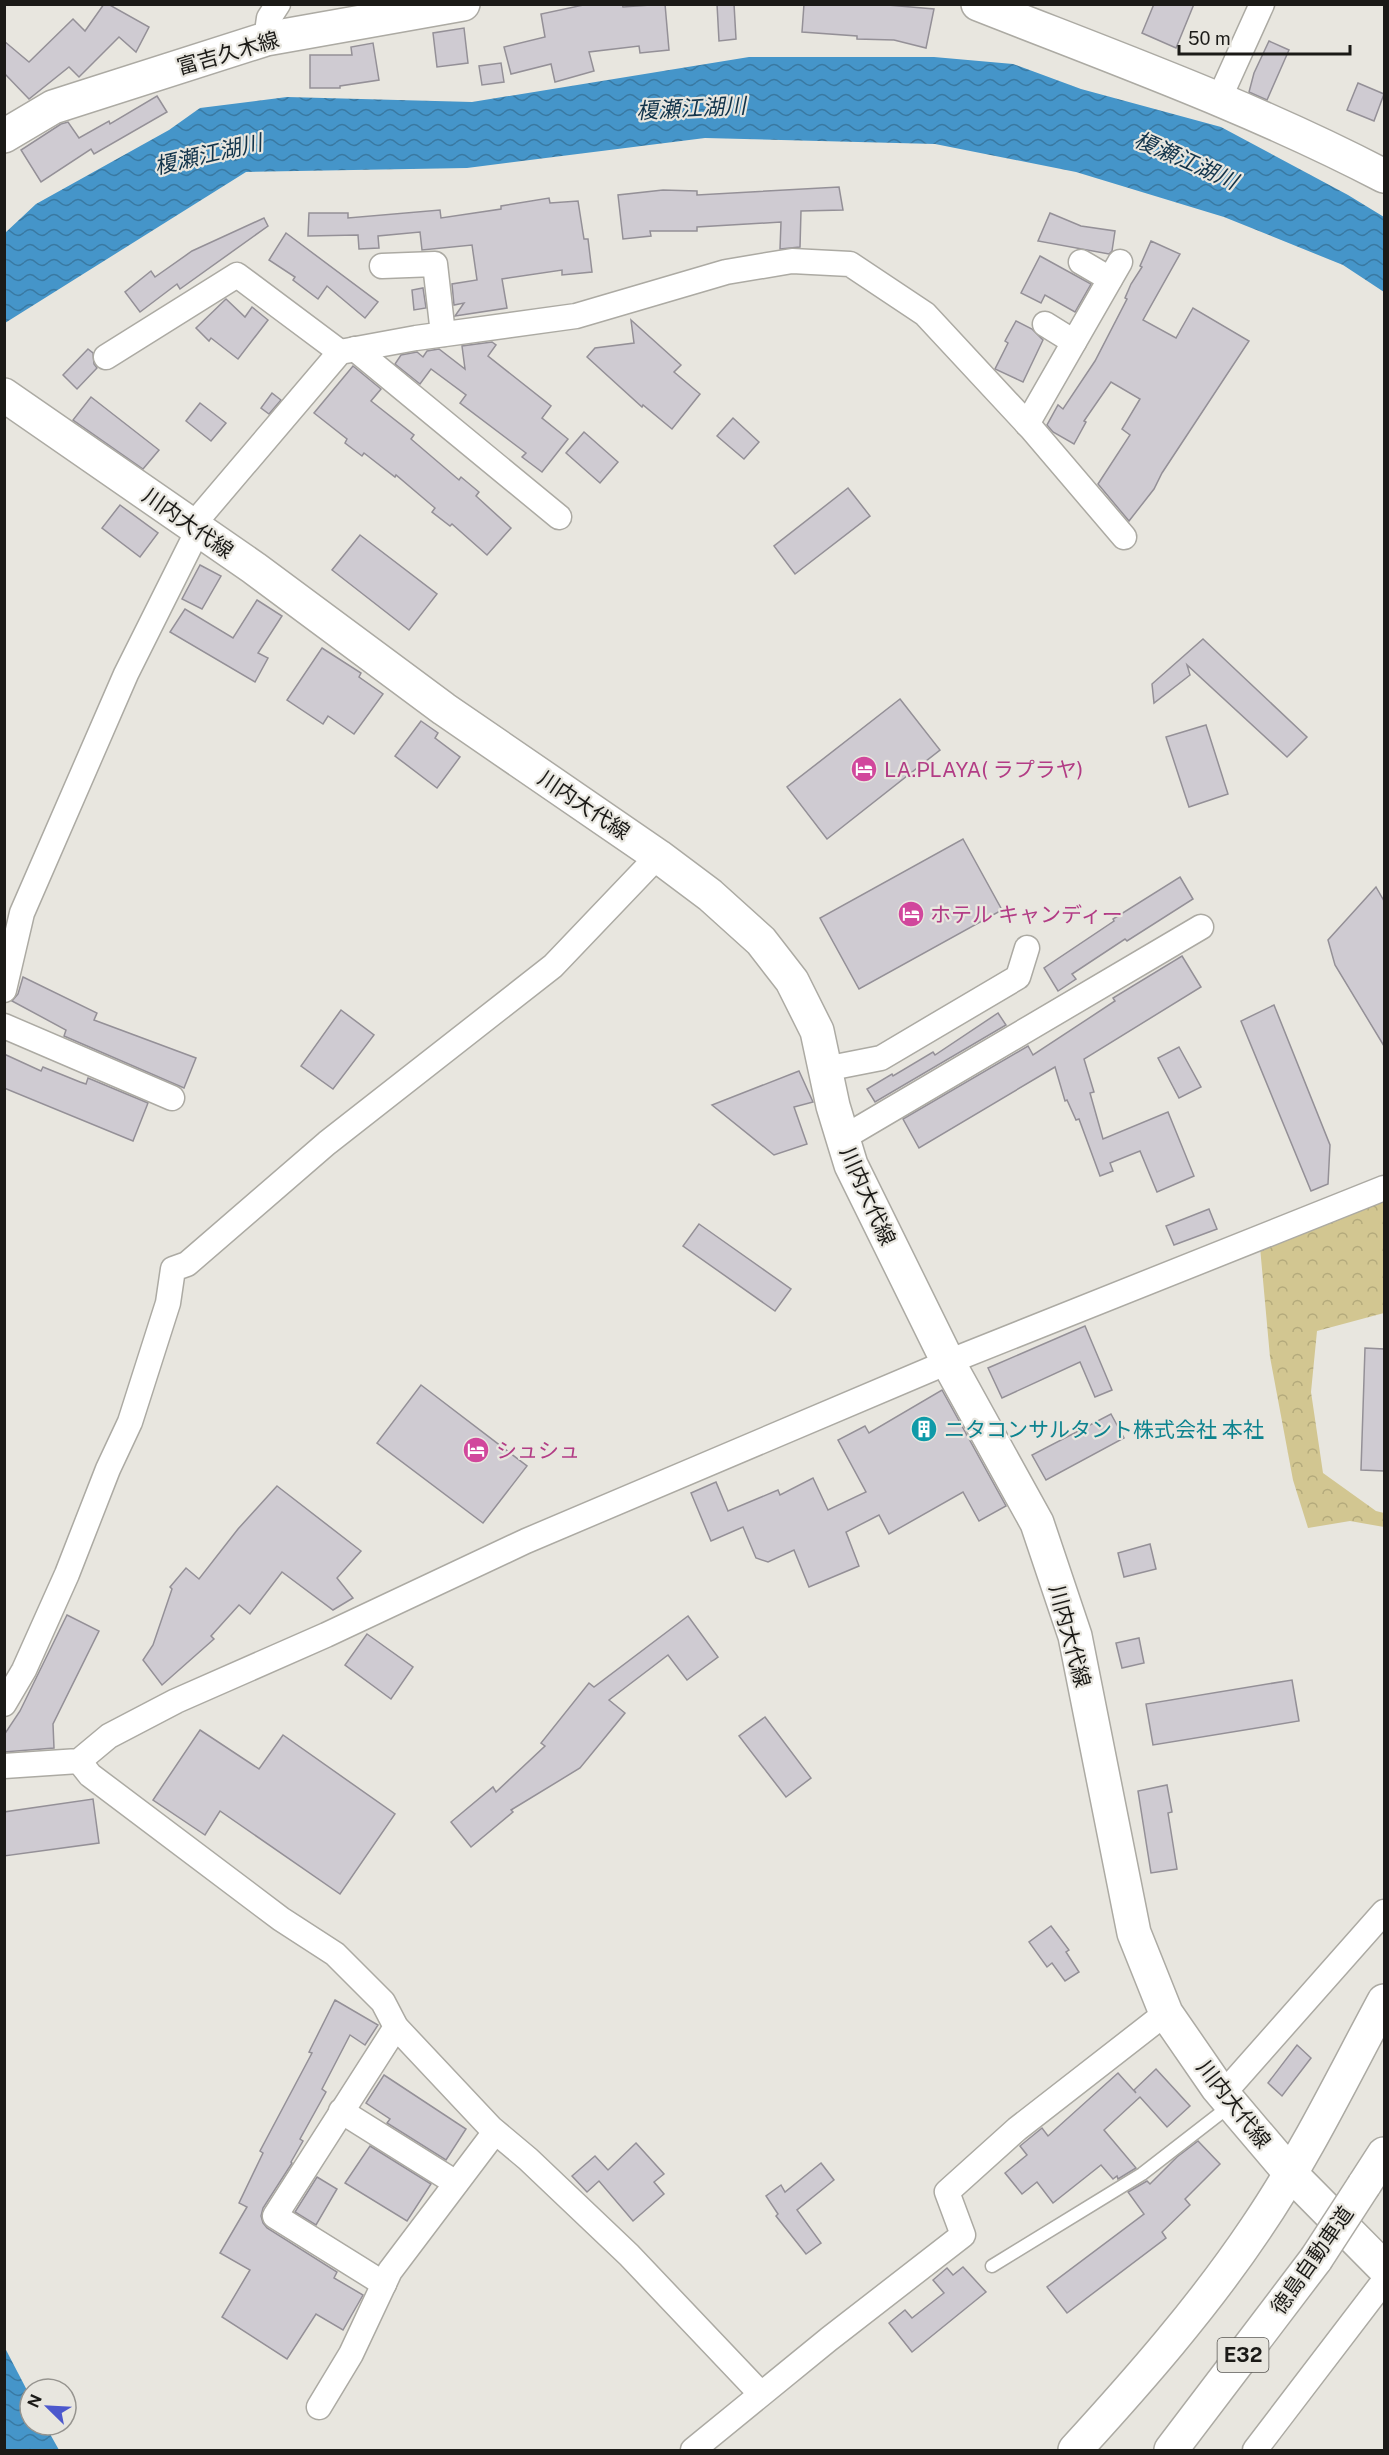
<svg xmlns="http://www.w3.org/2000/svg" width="1389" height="2455" viewBox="0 0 1389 2455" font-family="'Public Sans','Noto Sans JP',sans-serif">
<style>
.forest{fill:url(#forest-crowns)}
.water{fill:url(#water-waves)}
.building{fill:#cfcbd2;stroke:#949097;stroke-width:1.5}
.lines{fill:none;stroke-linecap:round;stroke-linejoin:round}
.lane-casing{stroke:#acaaa3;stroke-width:15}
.street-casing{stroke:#acaaa3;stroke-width:27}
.secondary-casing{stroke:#acaaa3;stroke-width:36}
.highway-casing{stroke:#acaaa3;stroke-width:36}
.lane{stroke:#fff;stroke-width:12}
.street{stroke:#fff;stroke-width:24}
.secondary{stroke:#fff;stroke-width:33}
.highway{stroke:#fff;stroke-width:33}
.highway-bridge-casing{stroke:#acaaa3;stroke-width:36;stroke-linecap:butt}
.highway-bridge{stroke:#fff;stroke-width:33}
.labels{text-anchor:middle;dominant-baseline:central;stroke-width:4.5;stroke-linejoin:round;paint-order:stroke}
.shield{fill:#e8e6df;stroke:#585753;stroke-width:1.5}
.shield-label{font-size:20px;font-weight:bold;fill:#1b1a17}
.street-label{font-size:21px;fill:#1b1a17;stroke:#e8e6df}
.hotel-label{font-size:21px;fill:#b23c85;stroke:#e8e6df;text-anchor:start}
.culture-label{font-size:21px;fill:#0d838f;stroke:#e8e6df;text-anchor:start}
.water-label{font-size:22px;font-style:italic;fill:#11334a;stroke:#e8e6df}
</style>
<defs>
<pattern id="forest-crowns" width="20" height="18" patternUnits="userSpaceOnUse" patternTransform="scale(1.5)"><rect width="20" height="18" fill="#d2c691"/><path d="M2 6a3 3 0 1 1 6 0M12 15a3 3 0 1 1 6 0" fill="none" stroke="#b4aa7c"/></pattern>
<pattern id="water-waves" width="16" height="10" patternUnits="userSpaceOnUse" patternTransform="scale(1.5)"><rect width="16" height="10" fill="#4595c9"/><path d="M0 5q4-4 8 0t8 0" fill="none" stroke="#3979a2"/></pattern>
</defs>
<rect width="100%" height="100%" fill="#e8e6df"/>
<path class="forest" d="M 1384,1201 L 1384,1313 L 1317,1331 L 1311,1392 L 1323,1473 L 1376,1511 L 1384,1513 L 1384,1527 L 1350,1521 L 1308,1528 L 1293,1480 L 1270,1357 L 1260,1247 Z"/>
<g class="water">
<path d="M 749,57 L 934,57 L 1013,64 L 1081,89 L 1221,127 L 1348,195 L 1384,217 L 1384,292 L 1343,265 L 1224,217 L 1076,172 L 935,144 L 705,138 L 467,168 L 246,172 L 5,323 L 5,233 L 36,204 L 169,130 L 200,108 L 287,97 L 472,102 Z"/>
<path d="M 5,2348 L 30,2396 L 30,2425 L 45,2425 L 59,2450 L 5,2450 Z"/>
</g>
<g class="building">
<path d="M 104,4 L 108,4 L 149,27 L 136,52 L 119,37 L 79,77 L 69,67 L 29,99 L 4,73 L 4,41 L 29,62 L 73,19 L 85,31 Z"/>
<path d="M 588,4 L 622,4 L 623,7 L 665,4 L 669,50 L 640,53 L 639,46 L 589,52 L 594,71 L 555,82 L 551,64 L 511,74 L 504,47 L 545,37 L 541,14 Z"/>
<path d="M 717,4 L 734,4 L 736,39 L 719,41 Z"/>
<path d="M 804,4 L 876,4 L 934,9 L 926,48 L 894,40 L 857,39 L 857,36 L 802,32 Z"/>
<path d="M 1154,4 L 1194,4 L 1176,48 L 1142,33 Z"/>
<path d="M 464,28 L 468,63 L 437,67 L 433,33 Z"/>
<path d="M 1269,41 L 1289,50 L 1267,100 L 1249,92 L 1254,73 Z"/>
<path d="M 373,43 L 379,80 L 340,86 L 340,88 L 310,88 L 310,55 L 352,55 L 351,47 Z"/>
<path d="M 501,63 L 504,82 L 482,85 L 479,66 Z"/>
<path d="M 1358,83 L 1384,94 L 1374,121 L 1347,110 Z"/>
<path d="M 157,96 L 167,112 L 94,154 L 91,149 L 41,182 L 21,150 L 61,124 L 68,122 L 79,138 L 109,121 L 110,124 Z"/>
<path d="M 839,187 L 843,210 L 801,211 L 800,247 L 780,249 L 781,222 L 697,227 L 697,231 L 650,231 L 651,236 L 623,239 L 618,195 L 663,190 L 697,191 L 697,195 Z"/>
<path d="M 549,198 L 550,203 L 578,201 L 584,239 L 588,239 L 592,272 L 562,275 L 562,270 L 502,279 L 507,308 L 455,316 L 464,303 L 454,305 L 452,284 L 477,280 L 472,245 L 422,250 L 420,232 L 378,236 L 379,248 L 359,249 L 358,235 L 308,236 L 309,213 L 348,213 L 348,218 L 440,210 L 441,218 L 501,209 L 501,206 Z"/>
<path d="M 1050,213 L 1081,226 L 1115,231 L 1112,251 L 1109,254 L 1038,241 Z"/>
<path d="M 264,218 L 268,226 L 180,289 L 177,284 L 140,312 L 125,292 L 151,271 L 155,277 L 192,251 Z"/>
<path d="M 286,233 L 378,302 L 365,318 L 327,286 L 318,299 L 293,280 L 295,277 L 269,260 Z"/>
<path d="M 1151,241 L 1180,254 L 1143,320 L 1176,338 L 1193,308 L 1249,341 L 1162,473 L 1154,489 L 1129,521 L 1098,484 L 1130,435 L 1122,429 L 1140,399 L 1111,382 L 1084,421 L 1086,422 L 1074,444 L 1053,432 L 1047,425 L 1058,405 L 1063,409 L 1095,361 L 1127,299 L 1125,298 L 1131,284 L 1142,267 L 1140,266 Z"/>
<path d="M 1040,256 L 1091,284 L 1075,312 L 1045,295 L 1041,303 L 1021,293 Z"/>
<path d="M 423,288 L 426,308 L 414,310 L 412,290 Z"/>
<path d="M 226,299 L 245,317 L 252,307 L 268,320 L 238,359 L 211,338 L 209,341 L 196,328 Z"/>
<path d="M 631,320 L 681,365 L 674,372 L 700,394 L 672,429 L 643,405 L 642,407 L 587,357 L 595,348 L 634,343 Z"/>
<path d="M 1016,321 L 1032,329 L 1043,340 L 1023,382 L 995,369 L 1008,343 L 1005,341 Z"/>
<path d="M 492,342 L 496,345 L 488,356 L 551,406 L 542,418 L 568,439 L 542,472 L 522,457 L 526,453 L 460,403 L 466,395 L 431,369 L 420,384 L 395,364 L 401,355 L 417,352 L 423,357 L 427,351 L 439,349 L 465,369 L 462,346 Z"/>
<path d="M 88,349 L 93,353 L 94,364 L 97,368 L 77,389 L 63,375 Z"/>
<path d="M 353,366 L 381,389 L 371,401 L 414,435 L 411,439 L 459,480 L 461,477 L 479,492 L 476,496 L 511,528 L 487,555 L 452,524 L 450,526 L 432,512 L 435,508 L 396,475 L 395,477 L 364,453 L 362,456 L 345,443 L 347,439 L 314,413 Z"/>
<path d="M 272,393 L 281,400 L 269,414 L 261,408 Z"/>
<path d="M 91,397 L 159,450 L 143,469 L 73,420 Z"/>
<path d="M 200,403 L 226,423 L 211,441 L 186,421 Z"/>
<path d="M 733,418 L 759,442 L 744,459 L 717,436 Z"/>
<path d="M 584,432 L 618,462 L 600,483 L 566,453 Z"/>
<path d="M 848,488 L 870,516 L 795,574 L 774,546 Z"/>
<path d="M 120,505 L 158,533 L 140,557 L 102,528 Z"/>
<path d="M 360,535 L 437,594 L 409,630 L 332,570 Z"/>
<path d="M 200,565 L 221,576 L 202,609 L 182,599 Z"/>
<path d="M 257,600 L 282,616 L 258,653 L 268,658 L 255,682 L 170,632 L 185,609 L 233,638 Z"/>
<path d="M 1203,639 L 1307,737 L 1287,757 L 1187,665 L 1190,675 L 1154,703 L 1152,684 Z"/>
<path d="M 322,648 L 361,673 L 359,677 L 383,694 L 354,734 L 328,716 L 323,724 L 287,700 Z"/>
<path d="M 900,699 L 940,750 L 827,839 L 787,787 Z"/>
<path d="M 421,721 L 438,733 L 435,738 L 460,757 L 437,788 L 395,756 Z"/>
<path d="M 1206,725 L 1228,794 L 1189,807 L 1166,737 Z"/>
<path d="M 963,839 L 1002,910 L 859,989 L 820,918 Z"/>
<path d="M 1180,877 L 1193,899 L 1127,941 L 1125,939 L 1072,974 L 1076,979 L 1058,991 L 1044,968 L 1114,921 L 1113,919 Z"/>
<path d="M 1376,887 L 1384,901 L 1384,1046 L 1335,965 L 1328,940 Z"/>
<path d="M 1182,956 L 1201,987 L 1084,1059 L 1094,1092 L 1090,1093 L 1103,1139 L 1168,1112 L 1194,1176 L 1157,1192 L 1140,1151 L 1110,1163 L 1113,1171 L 1100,1176 L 1079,1119 L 1076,1120 L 1067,1100 L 1065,1101 L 1055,1067 L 919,1148 L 903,1119 L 1028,1046 L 1033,1055 L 1115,1001 L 1113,998 Z"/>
<path d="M 23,977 L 97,1013 L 94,1020 L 196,1058 L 184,1088 L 64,1036 L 66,1030 L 12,1001 L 18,994 Z"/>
<path d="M 1274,1005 L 1330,1145 L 1328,1184 L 1311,1191 L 1241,1021 Z"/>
<path d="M 341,1010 L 374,1035 L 333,1089 L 301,1066 Z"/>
<path d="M 998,1013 L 1006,1025 L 875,1102 L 867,1089 L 892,1074 L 893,1076 L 933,1052 L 935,1055 Z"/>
<path d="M 1179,1047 L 1201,1087 L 1179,1098 L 1158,1058 Z"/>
<path d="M 4,1054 L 41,1071 L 43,1067 L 80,1082 L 86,1084 L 88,1078 L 148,1103 L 133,1141 L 4,1088 Z"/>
<path d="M 799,1071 L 813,1102 L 794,1107 L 807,1144 L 774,1155 L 712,1105 Z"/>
<path d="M 1209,1209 L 1217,1229 L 1174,1245 L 1166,1226 Z"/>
<path d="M 699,1224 L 791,1289 L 775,1311 L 683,1246 Z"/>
<path d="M 1085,1326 L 1112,1390 L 1095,1397 L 1080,1362 L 1002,1398 L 988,1368 Z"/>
<path d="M 1365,1348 L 1384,1349 L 1384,1471 L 1361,1470 Z"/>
<path d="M 421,1385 L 527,1466 L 483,1523 L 377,1443 Z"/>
<path d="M 942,1390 L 1006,1506 L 979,1521 L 963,1492 L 889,1534 L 879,1515 L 846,1532 L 859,1566 L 809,1587 L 794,1550 L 768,1562 L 756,1558 L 743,1527 L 711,1541 L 691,1493 L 716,1482 L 728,1511 L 778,1490 L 780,1495 L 813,1478 L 828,1510 L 866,1492 L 838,1440 L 865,1426 L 869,1433 Z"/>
<path d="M 1111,1414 L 1124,1438 L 1046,1480 L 1032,1455 Z"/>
<path d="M 277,1486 L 361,1551 L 337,1578 L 353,1598 L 333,1610 L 282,1572 L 250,1614 L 239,1605 L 211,1636 L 214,1639 L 162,1685 L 143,1660 L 153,1645 L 172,1589 L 170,1587 L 186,1568 L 199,1579 L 238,1529 Z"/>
<path d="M 1150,1544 L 1156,1569 L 1124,1577 L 1118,1553 Z"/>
<path d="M 67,1615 L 99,1631 L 53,1724 L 54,1748 L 4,1752 L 4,1735 L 20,1711 Z"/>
<path d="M 688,1616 L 718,1657 L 687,1680 L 668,1655 L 609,1700 L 625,1713 L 580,1768 L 511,1810 L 513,1812 L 471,1847 L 451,1822 L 493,1787 L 496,1792 L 545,1746 L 541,1743 L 589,1683 L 594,1687 Z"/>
<path d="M 367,1634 L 413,1667 L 391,1699 L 345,1665 Z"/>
<path d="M 1139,1638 L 1144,1663 L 1122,1668 L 1116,1643 Z"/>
<path d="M 1292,1680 L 1299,1721 L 1153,1745 L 1146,1704 Z"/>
<path d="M 765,1717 L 811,1778 L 786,1797 L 739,1736 Z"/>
<path d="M 200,1730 L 259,1769 L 283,1735 L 395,1814 L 340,1894 L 220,1811 L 205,1835 L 153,1800 Z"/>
<path d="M 1167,1785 L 1172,1812 L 1168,1813 L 1177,1869 L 1151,1873 L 1138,1791 Z"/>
<path d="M 93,1799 L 99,1843 L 4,1856 L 4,1812 Z"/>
<path d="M 1051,1926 L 1069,1950 L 1066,1952 L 1079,1972 L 1065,1981 L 1052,1963 L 1047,1967 L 1029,1942 Z"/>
<path d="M 335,2000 L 378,2025 L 365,2045 L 350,2035 L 322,2089 L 326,2092 L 300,2139 L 303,2141 L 291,2162 L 292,2163 L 263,2208 L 261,2216 L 263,2223 L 267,2228 L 337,2272 L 334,2278 L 363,2295 L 343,2330 L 316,2314 L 287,2359 L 222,2317 L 250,2270 L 220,2253 L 247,2207 L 239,2203 L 263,2153 L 260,2151 L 312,2053 L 309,2052 Z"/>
<path d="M 1297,2045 L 1311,2058 L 1282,2096 L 1268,2083 Z"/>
<path d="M 1156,2069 L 1190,2106 L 1167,2127 L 1140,2097 L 1104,2130 L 1136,2168 L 1118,2179 L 1117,2176 L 1113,2179 L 1101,2165 L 1053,2203 L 1037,2182 L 1022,2194 L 1005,2173 L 1027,2155 L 1020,2146 L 1042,2128 L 1048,2136 L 1118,2073 L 1136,2093 L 1134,2090 Z"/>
<path d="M 384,2075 L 466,2129 L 446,2160 L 387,2123 L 390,2119 L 366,2103 Z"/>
<path d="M 1198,2141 L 1220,2164 L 1185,2199 L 1190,2205 L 1162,2232 L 1166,2238 L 1067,2313 L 1047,2287 L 1144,2214 L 1128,2192 L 1147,2181 L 1150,2184 L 1177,2157 Z"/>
<path d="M 636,2143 L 664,2174 L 654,2182 L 664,2194 L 633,2221 L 599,2181 L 587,2192 L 572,2176 L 595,2156 L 608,2170 Z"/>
<path d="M 370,2146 L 431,2184 L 407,2221 L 345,2183 Z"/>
<path d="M 821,2163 L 834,2180 L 797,2210 L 821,2243 L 806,2254 L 776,2216 L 778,2214 L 766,2196 L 781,2185 L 785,2192 Z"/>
<path d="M 317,2177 L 337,2189 L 316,2225 L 295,2212 Z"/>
<path d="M 963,2267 L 986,2292 L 912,2352 L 889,2323 L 905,2310 L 912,2318 L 944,2293 L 933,2280 L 947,2268 L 953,2275 Z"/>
</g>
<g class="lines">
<defs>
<path id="lane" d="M 992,2266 L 1142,2174 L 1231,2105"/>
<g id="street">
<path d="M 266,39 L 269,18 L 278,4"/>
<path d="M 1219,99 L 1262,4"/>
<path d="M 1081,262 L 1110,279"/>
<path d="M 382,266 L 435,264 L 443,334"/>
<path d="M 1045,324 L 1074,342"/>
<path d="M 355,349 L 559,517"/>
<path d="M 106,357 L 237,275 L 340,352"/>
<path d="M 1027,424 L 1120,262"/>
<path d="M 192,526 L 340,352 L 416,338 L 576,316 L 726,272 L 792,261 L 850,264 L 925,314 L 1031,428 L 1124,537"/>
<path d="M 4,990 L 22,913 L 126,674 L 198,530"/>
<path d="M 4,1026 L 172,1098"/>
<path d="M 825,1069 L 881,1058 L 1018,977 L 1027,948"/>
<path d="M 843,1138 L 1201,927"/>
<path d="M 4,1704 L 24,1670 L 67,1574 L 108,1469 L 130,1422 L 168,1303 L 173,1269 L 187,1264 L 327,1143 L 553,966 L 658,856"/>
<path d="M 79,1761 L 90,1775 L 281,1919 L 335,1954 L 383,2002 L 396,2027 L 491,2128 L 528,2159 L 629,2255 L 760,2393"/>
<path d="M 4,1766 L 79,1761 L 109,1736 L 176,1701 L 326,1635 L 526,1541 L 948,1362 L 1384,1188"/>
<path d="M 1223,2094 L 1384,1912"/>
<path d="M 341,2111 L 456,2183"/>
<path d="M 384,2284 L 275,2216 L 396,2027"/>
<path d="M 319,2407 L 351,2354 L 390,2271 L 495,2132"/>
<path d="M 693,2450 L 829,2339 L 963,2235 L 947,2192 L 1017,2129 L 1166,2013"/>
<path d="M 1255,2450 L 1384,2281"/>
</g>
<g id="secondary">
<path d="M 978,4 C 1115,58 1254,108 1384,176"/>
<path d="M 4,136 L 53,107 L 266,39 L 463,4"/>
<path d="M 4,395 L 254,568 L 444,709 L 658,856 L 710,895 L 761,941 L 792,981 L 817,1031 L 833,1106 L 851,1165 L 948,1362 L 1037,1523 L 1075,1636 L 1134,1933 L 1166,2013 L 1217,2087 L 1291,2174 L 1384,2268"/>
<path d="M 1075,2450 C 1139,2380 1203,2307 1256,2228 C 1305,2156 1343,2077 1384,2001"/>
</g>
<g id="highway">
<path d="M 1364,2185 L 1384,2154"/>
<path d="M 1171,2450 L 1316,2259"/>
</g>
</defs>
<use href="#lane" class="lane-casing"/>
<use href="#street" class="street-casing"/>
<use href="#secondary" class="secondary-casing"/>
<use href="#highway" class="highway-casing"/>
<use href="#lane" class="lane"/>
<use href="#street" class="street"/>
<use href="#secondary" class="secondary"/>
<use href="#highway" class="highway"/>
<defs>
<path id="highway-bridge" d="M 1316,2259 L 1364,2185"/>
</defs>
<use href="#highway-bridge" class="highway-bridge-casing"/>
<use href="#highway-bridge" class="highway-bridge"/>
</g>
<defs>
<symbol id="hotel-disc" viewBox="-11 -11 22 22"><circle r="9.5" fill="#d1479c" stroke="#e8e6df"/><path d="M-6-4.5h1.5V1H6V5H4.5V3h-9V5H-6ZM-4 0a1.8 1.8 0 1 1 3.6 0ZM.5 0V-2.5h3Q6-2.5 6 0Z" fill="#fff"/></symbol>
<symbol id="building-disc" viewBox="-11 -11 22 22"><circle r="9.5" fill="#0f9aa8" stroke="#e8e6df"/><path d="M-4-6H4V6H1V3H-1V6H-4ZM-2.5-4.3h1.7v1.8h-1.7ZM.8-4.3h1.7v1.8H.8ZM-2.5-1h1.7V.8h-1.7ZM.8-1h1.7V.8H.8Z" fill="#fff"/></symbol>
</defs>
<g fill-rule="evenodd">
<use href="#hotel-disc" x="849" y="754" width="30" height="30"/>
<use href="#hotel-disc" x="896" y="899" width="30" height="30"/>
<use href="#building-disc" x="909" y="1414" width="30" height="30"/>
<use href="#hotel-disc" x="461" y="1435" width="30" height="30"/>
</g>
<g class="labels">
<rect class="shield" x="1217.5" y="2338" width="51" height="34" rx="4.5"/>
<g class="shield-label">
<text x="1243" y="2355">E32</text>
</g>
<g class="street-label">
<text transform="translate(228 53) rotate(-16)">富吉久木線</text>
<text transform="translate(188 523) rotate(35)">川内大代線</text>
<text transform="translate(584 805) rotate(34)">川内大代線</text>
<text transform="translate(868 1196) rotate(66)">川内大代線</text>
<text transform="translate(1070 1636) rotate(75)">川内大代線</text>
<text transform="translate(1234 2104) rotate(52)">川内大代線</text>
<text transform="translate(1312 2260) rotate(-55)">徳島自動車道</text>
</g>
<g class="hotel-label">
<text x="884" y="769">LA.PLAYA( ラプラヤ)</text>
<text x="930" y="914">ホテル キャンディー</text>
<text x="496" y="1450">シュシュ</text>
</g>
<g class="culture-label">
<text x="944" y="1429">ニタコンサルタント株式会社 本社</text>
</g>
<g class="water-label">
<text transform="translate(691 108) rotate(-3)">榎瀬江湖川</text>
<text transform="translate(208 154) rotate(-13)">榎瀬江湖川</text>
<text transform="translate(1186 160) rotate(24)">榎瀬江湖川</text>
</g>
</g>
<rect width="1389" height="2455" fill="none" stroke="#1b1a17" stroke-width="12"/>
<g transform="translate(48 2407) rotate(294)"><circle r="28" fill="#e8e6df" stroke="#96948f" stroke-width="1.5"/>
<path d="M0-4.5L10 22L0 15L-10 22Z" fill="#4c58cd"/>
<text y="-9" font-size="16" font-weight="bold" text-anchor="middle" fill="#1b1a17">N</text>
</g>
<path d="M1179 45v9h171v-9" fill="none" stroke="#1b1a17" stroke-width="3"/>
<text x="1188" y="45" font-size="18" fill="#1b1a17" stroke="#e8e6df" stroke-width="4.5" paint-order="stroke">50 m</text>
</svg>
